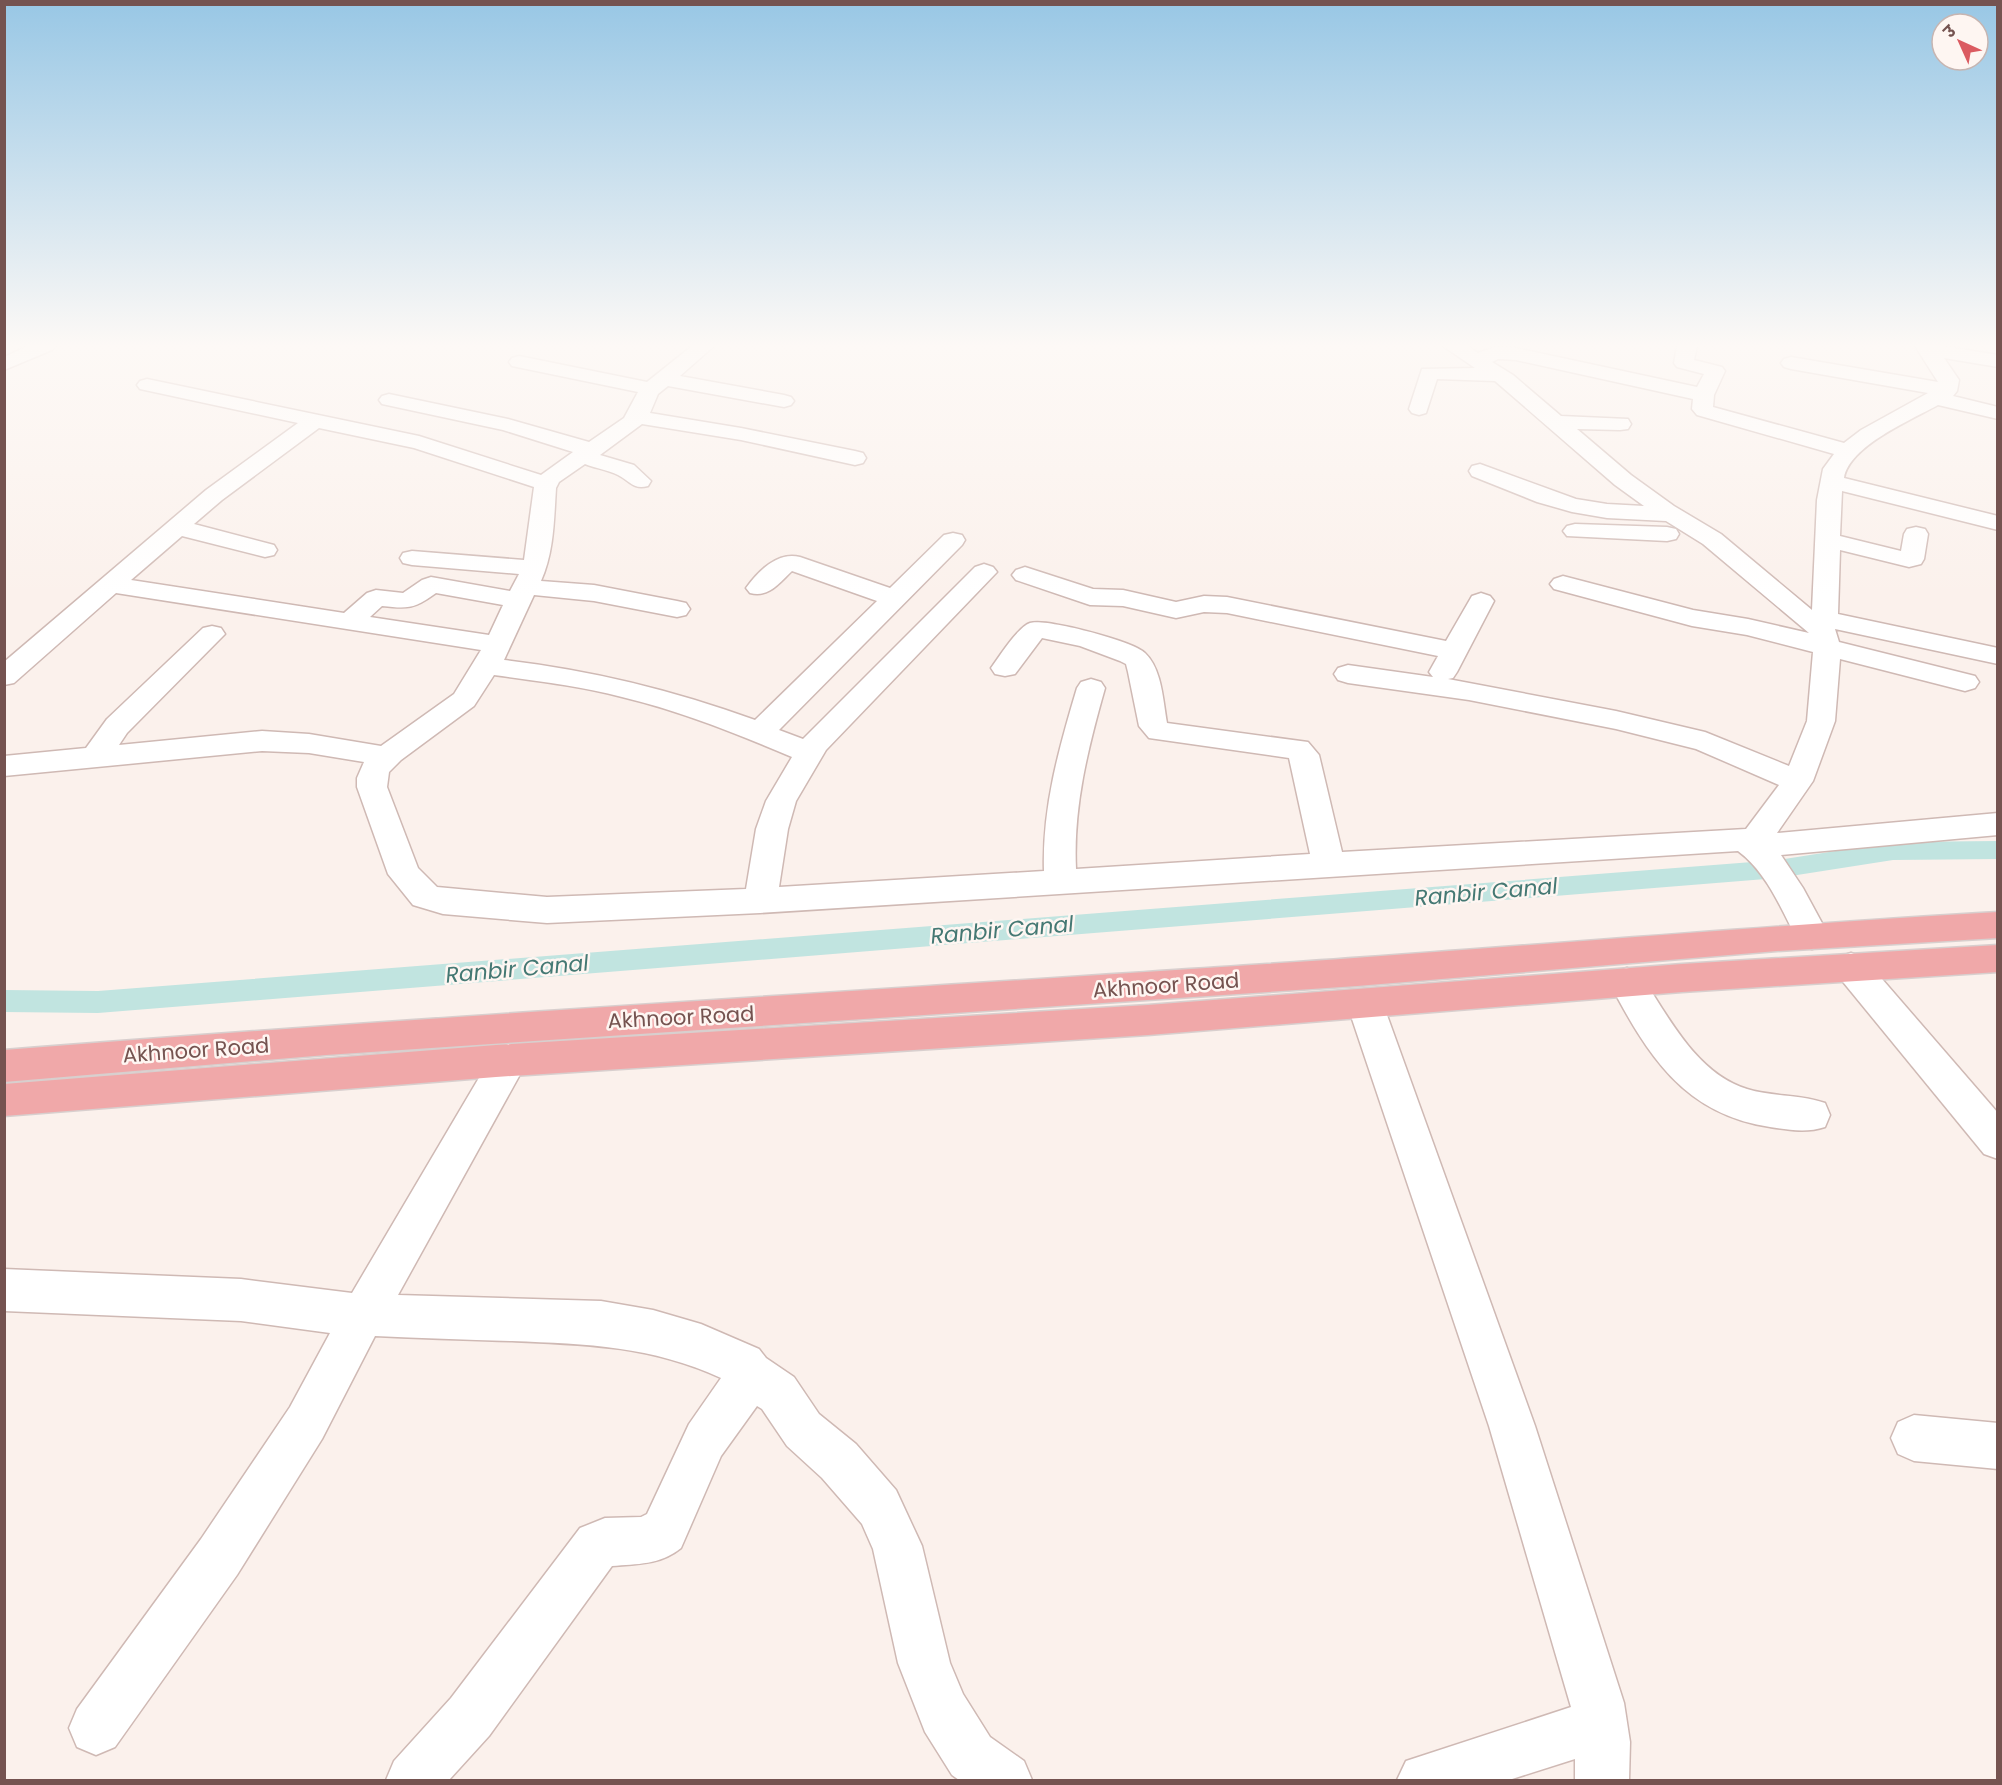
<svg xmlns="http://www.w3.org/2000/svg" width="2002" height="1785" viewBox="0 0 2002 1785" font-family="Poppins,'Noto Sans Devanagari',sans-serif">
<style>
.lines{fill:none;stroke-linecap:round;stroke-linejoin:round}
.canal{fill:#c1e4e0;fill-rule:evenodd}
.minor-casing{stroke:#cfb9b4;stroke-width:3}
.highway-casing{stroke:#d8cfce;stroke-width:3}
.minor{fill:#fff;fill-rule:evenodd}
.highway{fill:#f0a8a9;fill-rule:evenodd}
.labels{text-anchor:middle;dominant-baseline:central;stroke-width:5;stroke-linejoin:round;paint-order:stroke}
.street-label{font-size:21px;fill:#755350;stroke:#fef6f2}
.water-label{font-size:22px;font-style:italic;fill:#447873;stroke:#fef6f2}
</style>
<rect width="100%" height="100%" fill="#fbf1ec"/>
<g class="lines">
<path class="canal" d="M 1998,841 L 1998,859 L 1893,860 L 1778,878 L 98,1013 L 4,1012 L 4,990 L 98,991 L 1778,860 L 1893,842 Z"/>
<defs>
<g id="minor">
<path d="M 28,346 L 55,346 L 52,350 L 4,370 L 4,357 Z"/>
<path d="M 692,346 L 714,346 L 680,376 L 784,395 L 791,397 L 794,401 L 791,405 L 784,407 L 668,386 L 658,394 L 650,413 L 741,428 L 855,451 L 863,453 L 866,458 L 863,463 L 855,465 L 741,440 L 642,424 L 600,455 L 634,465 L 651,481 L 648,486 C 633,490 630,481 618,475 C 608,470 595,468 585,464 L 559,482 L 556,488 C 554,519 554,552 541,581 L 594,585 L 677,601 L 686,603 L 690,609 L 686,615 L 677,617 L 594,601 L 534,595 L 504,660 C 590,670 673,690 755,720 L 877,601 L 792,571 C 779,583 769,598 750,593 L 746,588 C 758,571 778,551 800,557 L 890,588 L 944,535 L 953,533 L 962,535 L 965,540 L 962,545 L 779,730 L 803,739 L 975,567 L 984,564 L 993,567 L 997,572 L 826,750 L 796,801 L 788,829 L 779,887 L 1044,871 C 1042,808 1059,748 1077,688 L 1081,682 L 1091,679 L 1101,682 L 1105,688 C 1088,748 1073,807 1076,869 L 1310,854 L 1289,758 L 1149,738 L 1139,726 L 1128,672 L 1126,664 L 1120,661 L 1080,646 L 1042,638 L 1015,674 L 1005,676 L 995,674 L 991,668 C 999,657 1018,627 1030,623 C 1045,618 1133,641 1145,653 C 1162,669 1163,701 1167,723 L 1308,742 L 1319,755 L 1342,852 L 1746,829 L 1779,785 L 1696,749 L 1616,729 L 1469,700 L 1348,683 L 1338,680 L 1334,674 L 1338,668 L 1348,665 L 1433,677 L 1429,672 L 1438,656 L 1227,613 L 1204,612 L 1176,618 L 1123,606 L 1090,605 L 1016,580 L 1012,575 L 1016,570 L 1025,567 L 1093,589 L 1123,590 L 1176,602 L 1204,596 L 1227,597 L 1446,641 L 1472,596 L 1481,593 L 1490,596 L 1494,601 L 1457,672 L 1453,678 L 1448,679 L 1616,711 L 1705,732 L 1789,766 L 1807,721 L 1813,652 L 1747,635 L 1692,626 L 1554,589 L 1550,584 L 1554,579 L 1563,576 L 1693,610 L 1748,619 L 1809,633 L 1703,544 L 1666,521 L 1607,518 L 1572,512 L 1537,502 L 1472,476 L 1469,471 L 1472,466 L 1480,464 L 1576,499 L 1607,504 L 1644,506 L 1615,485 L 1495,381 L 1437,379 L 1426,413 L 1419,415 L 1412,413 L 1409,409 L 1422,369 L 1475,368 L 1443,346 L 1467,346 L 1478,353 L 1495,347 L 1516,348 L 1697,387 L 1704,374 L 1677,367 L 1674,363 L 1677,346 L 1697,346 L 1694,360 L 1722,367 L 1725,371 L 1714,395 L 1713,407 L 1844,443 L 1861,430 L 1928,393 L 1791,369 L 1784,367 L 1781,363 L 1784,359 L 1791,357 L 1938,382 L 1915,346 L 1942,346 L 1998,355 L 1998,367 L 1944,358 L 1959,380 L 1957,391 L 1953,396 L 1998,407 L 1998,419 L 1938,405 C 1911,420 1849,446 1844,478 L 1998,516 L 1998,530 L 1842,491 L 1840,536 L 1901,551 L 1904,534 L 1907,529 L 1916,527 L 1925,529 L 1928,534 L 1924,559 L 1921,564 L 1909,567 L 1840,550 L 1838,614 L 1998,648 L 1998,664 L 1835,629 L 1839,642 L 1975,676 L 1979,682 L 1975,688 L 1965,691 L 1840,659 L 1835,721 L 1813,781 L 1777,833 L 1998,813 L 1998,835 L 1781,855 L 1803,888 L 1829,936 L 1824,945 L 1812,949 L 1800,945 C 1783,913 1768,873 1738,851 L 760,913 L 547,923 L 443,914 L 413,905 L 388,874 L 357,787 L 357,778 L 364,762 L 309,753 L 262,751 L 4,776 L 4,756 L 86,748 L 107,719 L 203,628 L 212,626 L 221,628 L 225,634 L 127,733 L 119,745 L 262,731 L 309,734 L 381,746 L 454,694 L 481,650 L 116,593 L 14,683 L 4,685 L 4,662 L 206,490 L 298,423 L 140,389 L 137,385 L 140,381 L 147,379 L 419,436 L 541,475 L 573,452 L 503,430 L 382,404 L 379,400 L 382,396 L 389,394 L 508,419 L 589,442 L 624,418 L 638,392 L 512,366 L 509,362 L 512,358 L 519,356 L 647,382 ZM 1498,359 L 1516,360 L 1693,399 L 1692,409 L 1697,415 L 1834,454 L 1823,469 L 1817,500 L 1812,610 L 1721,534 L 1674,506 L 1631,475 L 1577,429 L 1620,430 L 1628,429 L 1631,424 L 1628,419 L 1561,416 L 1513,375 L 1492,362 ZM 319,428 L 414,448 L 534,487 L 524,560 L 412,551 L 403,553 L 400,558 L 403,563 L 412,565 L 519,574 L 510,591 L 431,577 L 422,580 L 403,593 L 376,590 L 367,593 L 344,613 L 131,580 L 182,536 L 265,557 L 274,555 L 277,550 L 274,545 L 194,524 L 222,500 ZM 436,593 L 503,605 L 489,635 L 370,617 L 382,606 C 408,609 414,609 436,593 ZM 494,675 C 537,681 580,686 622,697 C 681,711 737,734 792,757 L 766,801 L 756,829 L 746,889 L 547,897 L 437,887 L 418,868 L 387,787 L 389,772 L 401,760 L 474,706 Z"/>
<path d="M 1575,524 L 1667,527 L 1676,529 L 1679,534 L 1676,539 L 1667,541 L 1567,536 L 1563,531 L 1567,526 Z"/>
<path d="M 1851,953 L 1863,957 L 1998,1113 L 1998,1159 L 1984,1154 L 1839,977 L 1834,967 L 1839,957 Z"/>
<path d="M 1627,968 L 1639,972 C 1667,1014 1695,1073 1747,1089 C 1773,1097 1800,1094 1825,1103 L 1830,1115 L 1825,1127 C 1807,1133 1789,1130 1770,1127 C 1683,1114 1647,1054 1609,982 L 1615,972 Z"/>
<path d="M 1365,990 L 1378,994 L 1383,1004 L 1535,1426 L 1624,1703 L 1630,1742 L 1629,1780 L 1575,1780 L 1575,1759 L 1509,1780 L 1397,1780 L 1406,1761 L 1571,1707 L 1489,1426 L 1347,1004 L 1352,994 Z"/>
<path d="M 509,1044 L 522,1049 L 528,1060 L 398,1295 L 601,1301 L 653,1310 L 701,1324 L 759,1349 L 766,1358 L 794,1377 L 819,1414 L 856,1444 L 896,1490 L 922,1546 L 950,1663 L 963,1694 L 990,1737 L 1024,1761 L 1032,1780 L 959,1780 L 952,1775 L 925,1732 L 898,1663 L 873,1549 L 862,1524 L 822,1478 L 787,1446 L 762,1409 L 757,1406 L 721,1456 L 681,1548 C 660,1565 637,1564 612,1566 L 489,1736 L 449,1780 L 386,1780 L 394,1761 L 451,1698 L 580,1528 L 605,1518 L 641,1517 L 647,1514 L 689,1424 L 721,1378 C 651,1346 588,1344 512,1341 C 466,1340 421,1338 375,1336 L 322,1439 L 237,1575 L 115,1747 L 96,1755 L 77,1747 L 69,1728 L 77,1709 L 201,1539 L 290,1407 L 330,1333 L 241,1321 L 4,1311 L 4,1269 L 241,1279 L 352,1293 L 496,1049 Z"/>
<path d="M 1914,1415 L 1998,1423 L 1998,1469 L 1914,1461 L 1898,1454 L 1891,1438 L 1898,1422 Z"/>
</g>
<g id="highway">
<path d="M 1998,912 L 1998,938 L 1777,951 L 1357,986 L 326,1055 L 4,1082 L 4,1050 C 425,1017 846,992 1267,964 C 1510,948 1754,926 1998,912 Z"/>
<path d="M 1998,945 L 1998,972 L 1682,992 L 1148,1035 L 496,1077 L 4,1116 L 4,1084 L 496,1045 L 1148,1005 L 1682,964 Z"/>
</g>
</defs>
<use href="#minor" class="minor-casing"/>
<use href="#highway" class="highway-casing"/>
<use href="#minor" class="minor"/>
<use href="#highway" class="highway"/>
</g>
<linearGradient id="sky" x2="0" y2="1"><stop stop-color="#98c7e5"/><stop offset="0.58" stop-color="#fdf9f6"/><stop offset="1" stop-color="#fdf9f6" stop-opacity="0"/></linearGradient>
<rect width="2002" height="596" fill="url(#sky)"/>
<g class="labels">
<g class="street-label">
<text transform="translate(1166 985) rotate(-4)">Akhnoor Road</text>
<text transform="translate(681 1017) rotate(-3)">Akhnoor Road</text>
<text transform="translate(196 1050) rotate(-4)">Akhnoor Road</text>
</g>
<g class="water-label">
<text transform="translate(1486 892) rotate(-5)">Ranbir Canal</text>
<text transform="translate(1002 930) rotate(-5)">Ranbir Canal</text>
<text transform="translate(517 969) rotate(-5)">Ranbir Canal</text>
</g>
</g>
<rect width="2002" height="1785" fill="none" stroke="#755350" stroke-width="12"/>
<g transform="translate(1960 42) rotate(315)"><circle r="28" fill="#fef6f2" stroke="#c7b5b1" stroke-width="1.5"/>
<path d="M0-4.5L10 22L0 15L-10 22Z" fill="#db5b61"/>
<text y="-9" font-size="16" font-weight="bold" text-anchor="middle" fill="#755350">उ</text>
</g>
</svg>
